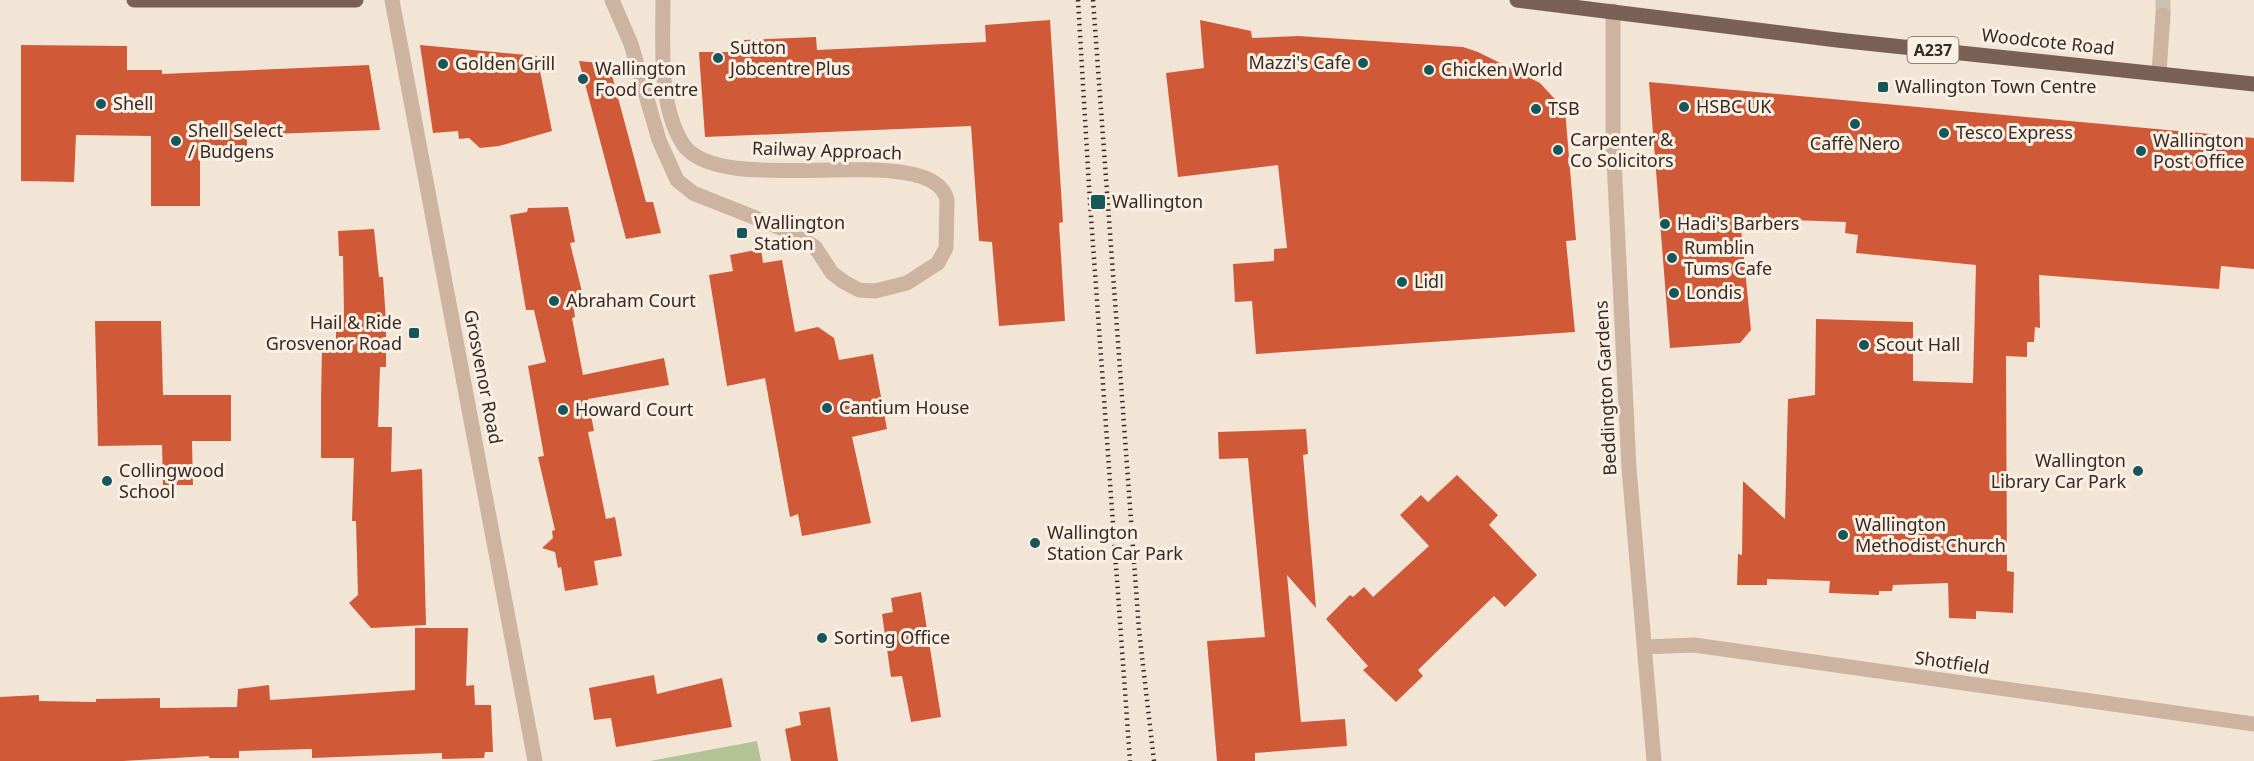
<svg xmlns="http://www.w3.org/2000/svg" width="2254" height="761" viewBox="0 0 2254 761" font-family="'Noto Sans',sans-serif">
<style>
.green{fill:#b4c395}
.building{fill:#d05937}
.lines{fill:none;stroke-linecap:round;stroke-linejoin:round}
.pedestrian-tunnel{stroke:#cdc0b3;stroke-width:15;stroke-dasharray:15 8;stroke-linecap:butt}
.pedestrian{stroke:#ccb4a1;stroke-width:15}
.minor{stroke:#ccb4a1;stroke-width:15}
.primary{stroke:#796054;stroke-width:15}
.rail{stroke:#352a25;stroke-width:4.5;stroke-dasharray:1.5 4.5;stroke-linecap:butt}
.poi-dot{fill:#17575a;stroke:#faefe3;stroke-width:2}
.labels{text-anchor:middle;stroke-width:6;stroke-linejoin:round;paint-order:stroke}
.shield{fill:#faefe3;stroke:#70655e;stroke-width:1.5}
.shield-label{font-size:16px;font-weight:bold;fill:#352a25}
.street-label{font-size:18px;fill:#352a25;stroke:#faefe3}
.poi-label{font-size:18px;fill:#352a25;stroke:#faefe3;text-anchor:start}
</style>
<rect width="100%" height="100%" fill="#f3e5d6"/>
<path class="green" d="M757 741 761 761H650Z"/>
<path class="building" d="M1050 20 1063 222 1059 223 1065 321 999 326 992 242 979 241 971 126 705 137 699 52H744V40L816 37 817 50 986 42 985 25Z
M1200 20 1251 31 1252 38 1298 36 1463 47 1478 52 1540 83 1565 110 1576 240 1566 241 1575 332 1256 354 1252 301 1235 302 1233 264 1274 261V249L1287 248 1278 165 1178 177 1166 73 1204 68Z
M21 45 127 46V70H162V74L369 65 380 130 272 134V139H247V160L200 159V206H151V136L76 135 74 182 21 181Z
M420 45 537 56 552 131 499 146 480 148 469 138 459 139 458 131 433 133Z
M579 61 609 64 646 202H653L661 233 626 239Z
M1649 82 2254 138V269L2221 266 2219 289 2039 275 2040 328 2035 327 2034 342H2027V357L2006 356 2007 571 2014 572 2013 613 1976 611V619L1949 618 1948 583 1893 585 1892 591H1879V595L1829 593 1830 581 1767 579V585H1737L1738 554 1742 555 1743 481 1785 519 1788 399 1815 395 1816 319 1913 322V381L1973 383 1976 265 1856 253 1858 235 1845 233 1846 222 1791 220 1790 230 1741 229 1751 330 1740 343 1670 348Z
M568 207 575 242 570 243 586 308 574 310 575 317 572 318 583 375 664 358 669 385 588 399 594 431 588 432 606 519 615 517 622 556 594 561 598 585 565 591 561 567 558 568 555 552 542 548 553 538 552 531 555 530 538 457 544 456 528 366 546 362 534 310H526L510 215 527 212 528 208Z
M374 229 379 277H383L386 321V367H380L378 427H392L391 472 422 469 426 625 371 628 349 603 358 595 356 521H352L354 458H321V401L322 347H336V314H344L343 256H339L338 231Z
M761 249 763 263 782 260 795 332 818 327 834 338 839 360 873 354 887 429 852 437 871 523 802 536 798 514 790 517 765 378 727 386 709 275 733 271 730 255Z
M95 321H161L163 395H231V441H192L193 485H163L162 445 98 446Z
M1306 429 1308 454 1303 455 1316 608 1287 575 1301 722 1345 719 1347 746 1255 753V761H1217L1207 641 1265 637 1248 458 1219 459 1218 432Z
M1457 475 1498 515 1489 525 1537 575 1505 607 1494 596 1418 670 1423 676 1396 702 1363 670 1368 666 1326 619 1350 595 1353 597 1364 587 1373 597 1429 546 1400 515 1421 495 1428 502Z
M921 592 941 717 911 722 902 676 891 677 882 614 893 612 891 598Z
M415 628H468L466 686 474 685 475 705H491L493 752H485L484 758 442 759V753L312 758V749L239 751V758H209V756L123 761H0V697L39 695V701L96 702V699L160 698V708L237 707 238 689 269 685 270 700 415 690Z
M654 675 657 694 722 678 732 727 616 747 611 718 594 720 589 688Z
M830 707 838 761H791L785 729 801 725 799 712Z"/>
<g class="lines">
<path class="pedestrian-tunnel" d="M2163 15V0"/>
<path class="pedestrian" d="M2159 72 2163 15"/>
<path class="minor" d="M392 0 535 761
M612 0 631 44 659 140 677 180 693 193 791 232 815 247 832 273 844 282 859 290 875 291 907 283 938 263 946 248 947 200C934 137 720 202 683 144 658 105 663 45 663 0
M1613 11V139L1629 468 1654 761
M1645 647 1694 645 2254 724"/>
<path class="primary" d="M134 0H356
M1517 0 1837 40 2254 84"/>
<path class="rail" d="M1078 0 1090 203 1130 761
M1093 0 1139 630 1154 761"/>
</g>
<g class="poi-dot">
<circle cx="718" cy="58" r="6"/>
<circle cx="1363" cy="63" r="6"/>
<circle cx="443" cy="64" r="6"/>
<circle cx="1429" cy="70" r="6"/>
<circle cx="583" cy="79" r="6"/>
<rect x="1877" y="81" width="12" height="12" rx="3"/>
<circle cx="101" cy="104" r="6"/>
<circle cx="1684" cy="107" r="6"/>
<circle cx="1536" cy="109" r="6"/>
<circle cx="1855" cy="124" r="6"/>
<circle cx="1944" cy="133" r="6"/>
<circle cx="176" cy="141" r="6"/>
<circle cx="1558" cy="150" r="6"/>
<circle cx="2141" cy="151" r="6"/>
<rect x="1090" y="194" width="16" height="16" rx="3"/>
<circle cx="1665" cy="224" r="6"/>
<rect x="736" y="227" width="12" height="12" rx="3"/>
<circle cx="1672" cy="258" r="6"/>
<circle cx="1402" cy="282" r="6"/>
<circle cx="1674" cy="293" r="6"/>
<circle cx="554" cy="301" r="6"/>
<rect x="408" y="327" width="12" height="12" rx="3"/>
<circle cx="1864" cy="345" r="6"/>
<circle cx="827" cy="408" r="6"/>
<circle cx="563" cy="410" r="6"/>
<circle cx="2138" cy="471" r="6"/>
<circle cx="107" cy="481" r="6"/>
<circle cx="1843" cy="535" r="6"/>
<circle cx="1035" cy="543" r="6"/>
<circle cx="822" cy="638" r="6"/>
</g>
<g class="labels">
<rect class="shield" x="1907.5" y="37" width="51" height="26" rx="4.5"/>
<g class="shield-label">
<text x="1933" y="56">A237</text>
</g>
<g class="street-label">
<text transform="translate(2048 42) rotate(6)" y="6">Woodcote Road</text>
<text transform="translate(827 151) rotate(2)" y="6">Railway Approach</text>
<text transform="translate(483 377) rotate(79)" y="6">Grosvenor Road</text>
<text transform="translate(1606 388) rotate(-93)" y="6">Beddington Gardens</text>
<text transform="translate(1952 663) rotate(8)" y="6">Shotfield</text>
</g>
<g class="poi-label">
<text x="730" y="54">Sutton<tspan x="730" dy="21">Jobcentre Plus</tspan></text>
<text x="1351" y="69" text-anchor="end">Mazzi's Cafe</text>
<text x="455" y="70">Golden Grill</text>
<text x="595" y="75">Wallington<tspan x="595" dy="21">Food Centre</tspan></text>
<text x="1441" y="76">Chicken World</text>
<text x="1895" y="93">Wallington Town Centre</text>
<text x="113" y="110">Shell</text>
<text x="1696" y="113">HSBC UK</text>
<text x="1548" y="115">TSB</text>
<text x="188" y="137">Shell Select<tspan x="188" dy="21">/ Budgens</tspan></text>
<text x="1956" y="139">Tesco Express</text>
<text x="1570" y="146">Carpenter &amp;<tspan x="1570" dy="21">Co Solicitors</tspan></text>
<text x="2153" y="147">Wallington<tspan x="2153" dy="21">Post Office</tspan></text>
<text x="1855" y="150" text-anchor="middle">Caffè Nero</text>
<text x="1112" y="208">Wallington</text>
<text x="754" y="229">Wallington<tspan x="754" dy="21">Station</tspan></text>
<text x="1677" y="230">Hadi's Barbers</text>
<text x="1684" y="254">Rumblin<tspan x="1684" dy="21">Tums Cafe</tspan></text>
<text x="1414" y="288">Lidl</text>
<text x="1686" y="299">Londis</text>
<text x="566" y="307">Abraham Court</text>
<text x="402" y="329" text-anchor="end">Hail &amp; Ride<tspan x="402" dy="21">Grosvenor Road</tspan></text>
<text x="1876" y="351">Scout Hall</text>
<text x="839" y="414">Cantium House</text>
<text x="575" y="416">Howard Court</text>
<text x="2126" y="467" text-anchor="end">Wallington<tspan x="2126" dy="21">Library Car Park</tspan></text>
<text x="119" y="477">Collingwood<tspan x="119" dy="21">School</tspan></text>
<text x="1855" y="531">Wallington<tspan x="1855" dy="21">Methodist Church</tspan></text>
<text x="1047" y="539">Wallington<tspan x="1047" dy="21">Station Car Park</tspan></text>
<text x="834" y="644">Sorting Office</text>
</g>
</g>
</svg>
